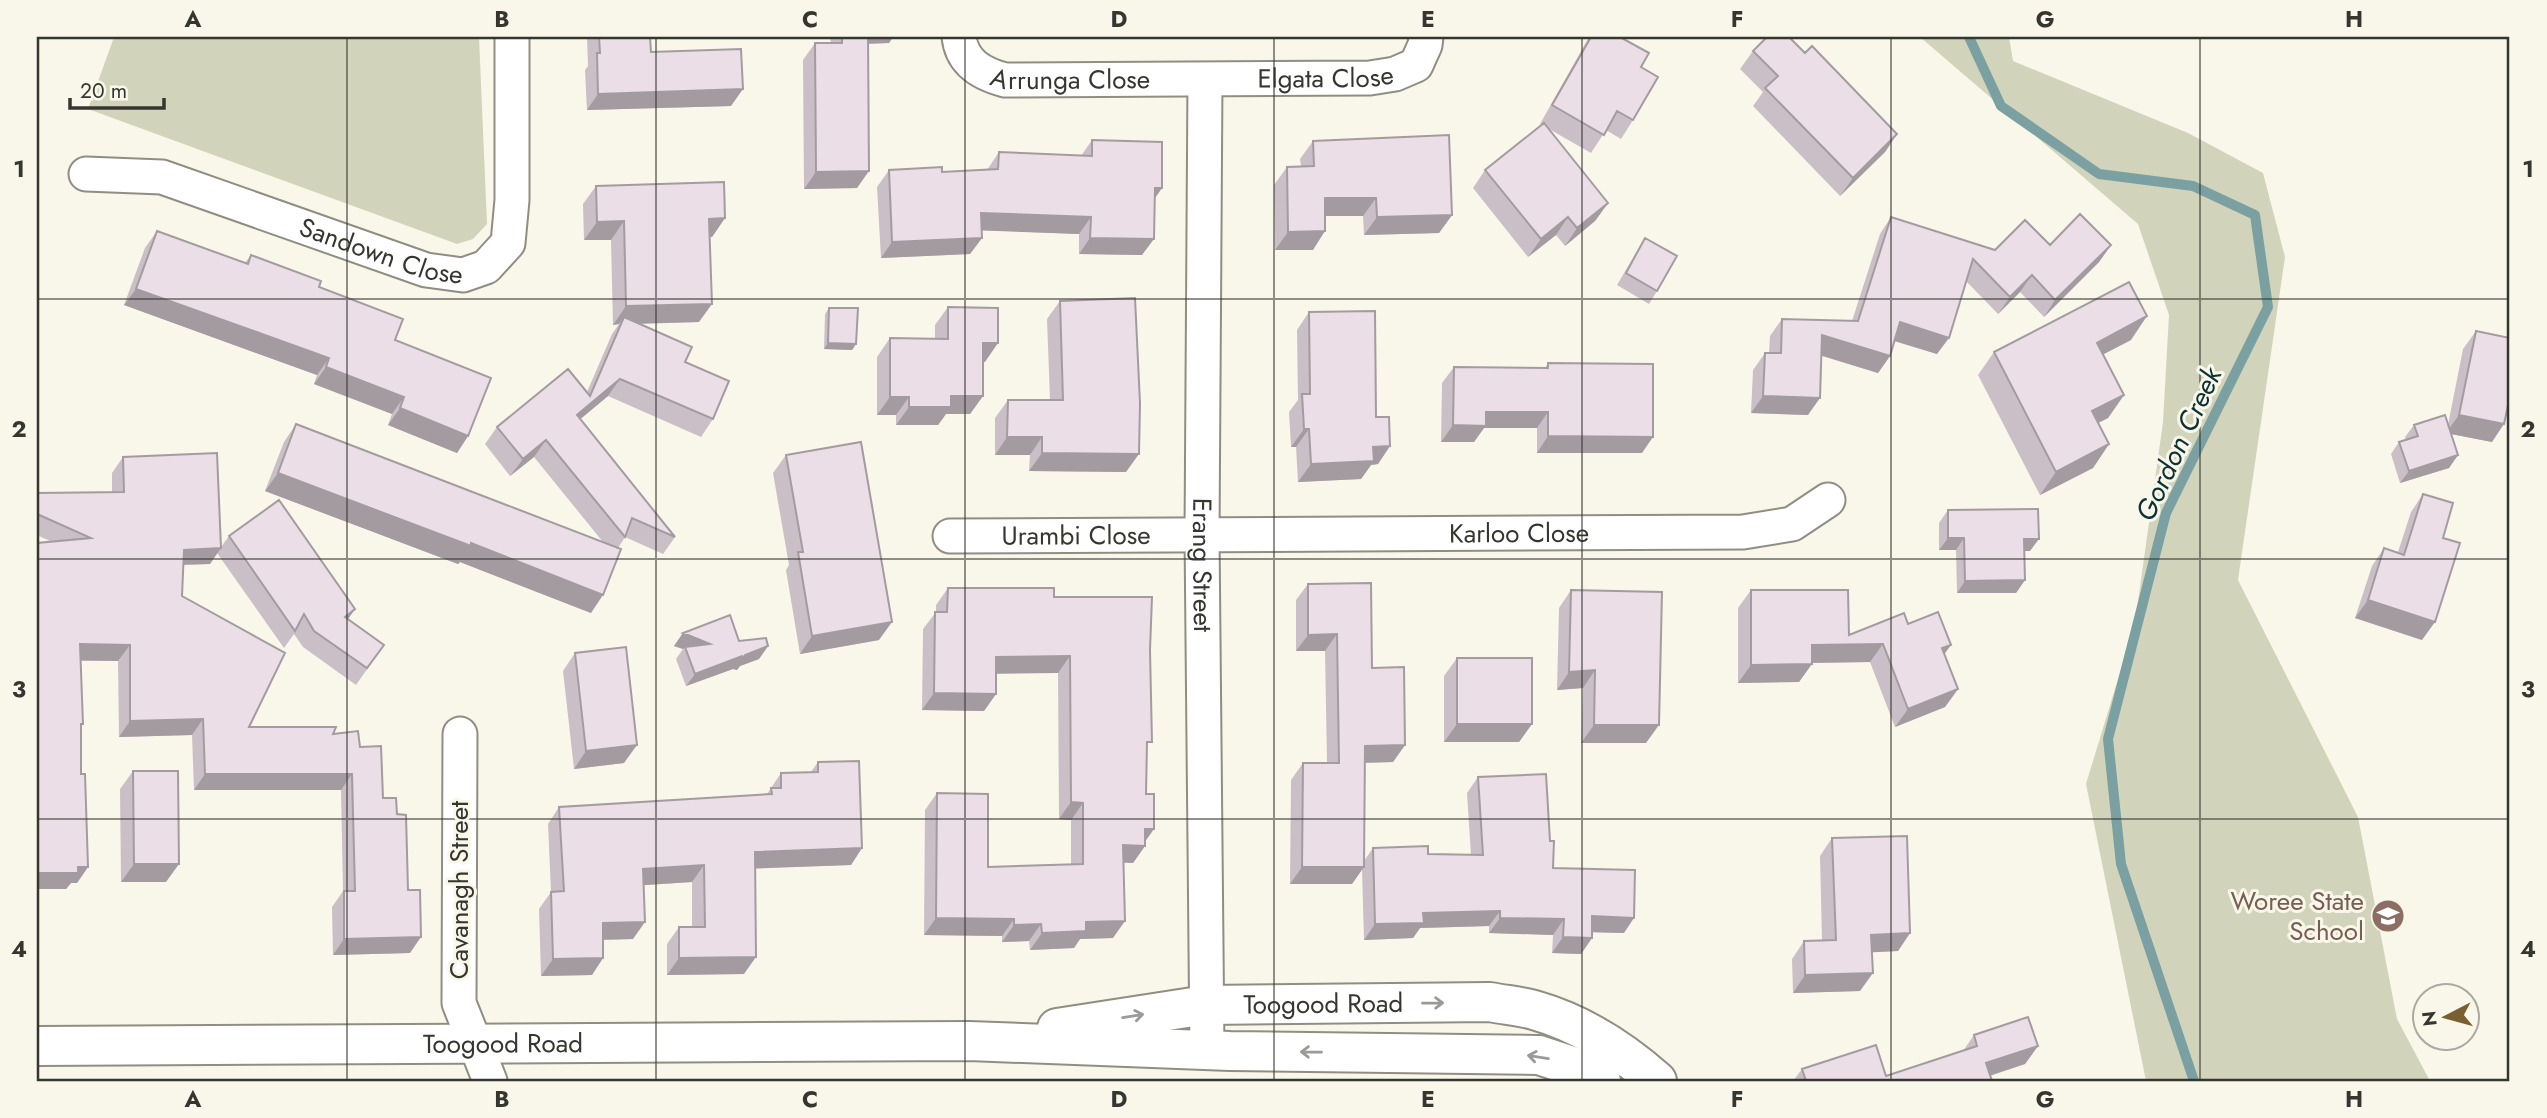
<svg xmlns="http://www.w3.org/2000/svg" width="2547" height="1118" viewBox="0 0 2547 1118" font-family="Jost,sans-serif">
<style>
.green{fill:#d1d4bb}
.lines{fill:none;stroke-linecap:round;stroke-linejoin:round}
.stream{stroke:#7aa0a2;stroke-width:10}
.minor-casing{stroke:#908e82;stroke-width:37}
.tertiary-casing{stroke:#908e82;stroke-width:42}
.minor{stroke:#fff;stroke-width:33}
.tertiary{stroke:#fff;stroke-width:38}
.wall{fill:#cabfc6}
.shaded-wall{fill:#a49ba1}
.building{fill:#ebdee6;stroke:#a49ba1;stroke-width:2}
.oneway{stroke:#9a9a98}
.grid{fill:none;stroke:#363631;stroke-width:2;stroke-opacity:0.55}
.labels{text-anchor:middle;stroke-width:6;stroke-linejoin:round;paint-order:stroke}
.street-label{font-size:26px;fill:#363631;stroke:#f9f7ea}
.education-label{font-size:26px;fill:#785e54;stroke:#f9f7ea;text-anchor:end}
.water-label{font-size:28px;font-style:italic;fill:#0b3235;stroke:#f9f7ea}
.neatline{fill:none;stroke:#363631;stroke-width:2.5}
.grid-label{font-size:23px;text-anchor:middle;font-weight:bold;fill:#363631}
</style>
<rect width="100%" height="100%" fill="#f9f7ea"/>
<path class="green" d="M114 37H479L487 224 473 239 457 244 88 109Z
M1920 37H2009L2013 61 2188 133 2263 173 2285 257 2238 580 2358 817 2397 1019 2430 1081H2146L2086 784 2135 623 2163 422 2169 315 2138 224Z"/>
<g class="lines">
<path class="stream" d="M1969 37 2001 106 2099 174 2193 186 2255 215 2268 307 2166 513 2108 739 2121 864 2194 1081"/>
<defs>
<g id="minor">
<path id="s1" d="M959 37C962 63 982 74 1005 80L1370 78 1395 74 1416 65 1425 45 1426 37"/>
<path id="s2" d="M1205 80 1202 535 1207 1050"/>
<path id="s3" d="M86 174 162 177 426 270 463 275 486 267 508 243 512 200V37"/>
<path id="s4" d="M950 536 1743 532 1792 524 1828 500"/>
<path d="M460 734 459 1003 490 1081"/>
</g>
<g id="tertiary">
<path id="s5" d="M1057 1028 1206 1005 1490 1002C1505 1005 1520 1006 1534 1010 1580 1023 1622 1050 1657 1081"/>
<path id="s6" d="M37 1046 969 1041 1230 1051 1539 1055 1575 1067 1601 1081"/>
</g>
</defs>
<use href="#minor" class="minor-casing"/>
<use href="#tertiary" class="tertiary-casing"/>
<use href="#minor" class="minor"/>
<use href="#tertiary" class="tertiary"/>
</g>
<path class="wall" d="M587 37H650L651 52 731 106 587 110 585 70 588 66Z
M830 37H893L889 43 868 44 857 188 804 189 803 60 815 43H831Z
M1589 37H1620L1641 67 1633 120 1621 139 1606 130 1591 153 1549 129 1608 203 1595 221 1565 246 1556 235 1528 257 1473 188 1485 170 1542 125 1540 124Z
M1753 51 1805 53 1897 134 1885 152 1840 196 1753 106 1763 92 1740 69Z
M1092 140 1162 188 1155 198 1142 255 1079 254V234L982 230V238L970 254 881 258 877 187 889 170 942 172 987 170 999 152 1081 156Z
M1313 141 1452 215 1439 233 1364 235 1363 216H1325L1313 250H1275L1274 185 1287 167 1301 166 1300 159Z
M596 186 725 218 712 237H709L699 322 640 324 685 362 713 419 701 437 608 396 580 419 675 537 663 554 625 537 618 548 591 613 460 562 458 564 265 491 284 442 296 424 603 542 534 457 510 476 485 444 497 427 587 392 612 334 619 324 613 325 611 240H584L583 204Z
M1891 217 1995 250 2050 245H2111L2099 262 2044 317 2020 292 1998 314 1966 281 1937 354 1894 341 1890 356 1878 373 1822 356 1808 415 1751 413 1753 370 1765 353H1769L1770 336 1782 319 1852 321 1880 234Z
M157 231 245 263 251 255 319 287 395 340 468 436 457 453 388 425 392 414 314 384 317 375 124 305 145 248Z
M1645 238 1657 291 1649 304 1617 285 1637 251Z
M1060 301 1126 472 1029 471 1030 455H995V418L1008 400H1050L1047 319Z
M948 307 985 362H983V396L970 414H946L938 425H896V415H877V357L890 338 935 339V325Z
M829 308 856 344 852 350 824 349 825 314Z
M1309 312 1376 417 1390 446 1378 464 1371 465 1361 479 1298 482 1296 447H1291L1289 412 1298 400 1297 330Z
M2476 331 2510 338V416H2506L2492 442 2451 434 2458 455 2449 468 2400 483 2391 454 2399 442 2406 440 2405 437 2414 425H2448L2463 349Z
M2131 340 2103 354 2124 395 2108 418 2098 423 2109 444 2093 468 2040 495 1978 375 1994 352Z
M1548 363 1642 453H1537V428H1484L1474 442H1441L1442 383 1454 367 1545 368Z
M786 455 879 640 800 654 786 570 789 565 773 473Z
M123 457 221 547 229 536 355 609 348 619 384 645 356 685 303 647 294 634 284 648 217 553 210 564 183 565 182 596 249 727 333 734 360 747 383 798 397 814 410 953 333 955 332 907 343 891 341 790H194L192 735 119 737 118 661H81L83 724 81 728V774L88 867 77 883H71L66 889H37V543L52 542 37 535V493L112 492V473Z
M2423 494 2443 538 2422 640 2355 618 2372 566 2384 548 2398 552 2411 512Z
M1948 510 2030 551H2024L2025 580 2016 593H1957L1956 550H1939V523Z
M1308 584 1372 668 1405 745 1393 762 1365 763 1364 861 1373 848 1428 854 1471 855 1467 793 1478 777 1550 841 1553 868 1624 933 1592 932V938L1581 954 1552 953 1553 935 1489 933V926L1420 928 1413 938 1364 940 1362 869 1352 884H1290L1291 780 1303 763H1327L1325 651H1296V600Z
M948 588 1054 597 1146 750 1145 846 1133 863 1123 862 1113 938 1080 939 1074 948 1030 950 1029 941 1002 942V936L924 935 925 810 937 793 988 867 1071 865V820L1059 819 1058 673H996V694L984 711 922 710 923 629 936 612V605Z
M1571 590 1646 743H1581L1583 688 1557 690 1559 608Z
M1751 590 1849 635 1908 624 1944 654 1958 689 1945 707 1895 727 1870 662 1812 663 1799 682 1738 683V608Z
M683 633 739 641 768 646 759 659 740 666 737 670 733 669 686 686 676 659 683 649 674 646Z
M575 653 624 763 574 769 563 671Z
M1457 658 1532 724 1519 742H1444V676Z
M818 762 862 848 851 865 755 868 744 974 667 975V944L679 927H692V882L644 885 633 939 603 940V958L592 975 541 976 539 909 551 892 548 824 559 807 767 794 781 773 811 772Z
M133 771 166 882H121L120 789Z
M1832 838 1910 933 1898 951 1872 952 1860 991 1793 993 1792 959 1804 941 1822 940 1820 856Z
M1974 1035 2038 1046 2025 1064 1990 1076 1992 1081H1793L1802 1069 1886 1076 1963 1051Z"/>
<path class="shaded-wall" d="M861 37H893L889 43 856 44Z
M743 89 731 106 587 110 598 94Z
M1897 134 1885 152 1840 196 1853 178Z
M869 171 857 188 804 189 816 172Z
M1155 188H1162L1150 205Z
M1325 198H1376L1363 216H1312Z
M1608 203 1595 221 1565 246 1577 228Z
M981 213 1091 217 1079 234 969 230Z
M1452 215 1439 233 1364 235 1377 217Z
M1568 217 1556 235 1528 257 1541 239Z
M725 218 712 237H696L709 219Z
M624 221 611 240H584L597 222Z
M1325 231 1313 250H1275L1288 232Z
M982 238 970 254 881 258 892 242Z
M1090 238 1154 239 1142 255 1079 254Z
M2111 245 2099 262 2044 317 2055 300Z
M2032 275 2020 292 1998 314 2010 297Z
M136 289 329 358 317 375 124 305Z
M712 304 699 322 621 324 624 317 619 324 613 325 626 306Z
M2147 316 2131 340 2081 366 2097 343Z
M1900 322 1949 338 1937 354 1888 339Z
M1822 335 1890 356 1878 373 1810 352Z
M828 343 856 344 852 350 824 349Z
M983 343H998L985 362H970Z
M326 367 404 397 392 414 314 384Z
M620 379 608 396 565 432 577 415Z
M2124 395 2108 418 2076 434 2092 411Z
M951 396H983L970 414H946L938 425H896L909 407Z
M1763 396 1820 398 1808 415 1751 413Z
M2510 396V416L2497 414Z
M890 397H909L896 415H877Z
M400 408 468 436 457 453 388 425Z
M1486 412H1548L1537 428H1484L1474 442H1441L1453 425Z
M2459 415 2504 424 2492 442 2446 433Z
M1304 429H1309L1296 447H1291Z
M1548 436 1653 437 1642 453H1537Z
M1007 437H1042L1030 455H995Z
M546 440 534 457 510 476 523 459Z
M2109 444 2093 468 2040 495 2056 472Z
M1390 446 1378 464 1371 465 1361 479 1298 482 1311 464 1373 447Z
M1042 453 1139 454 1126 472 1029 471Z
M2458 455 2449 468 2400 483 2409 471Z
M278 473 471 543 603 595 591 613 460 562 458 564 265 491Z
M1948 538H1964L1956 550H1939Z
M2024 539H2039L2030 551H2015Z
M221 548 210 564 172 565 184 550Z
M2025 580 2016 593H1957L1965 581Z
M2368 600 2435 622 2422 640 2355 618Z
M355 609 343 626 345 617Z
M892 622 879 640 800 654 812 636Z
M683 633 710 644 685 647 683 649 674 646Z
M1337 634 1325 651H1296L1308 635Z
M80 644 130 645 118 661 69 660Z
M1883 644 1870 662 1799 663 1812 645Z
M1951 645 1938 663 1942 648Z
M768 646 759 659 740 666 737 670 733 669 686 686 695 674Z
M1070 656 1058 673 984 674 996 657Z
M1812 664 1799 682 1738 683 1751 665Z
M1595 670 1583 688 1557 690 1569 672Z
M1958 689 1945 707 1895 727 1908 709Z
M934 693 996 694 984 711 922 710Z
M203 719 192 735 119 737 130 721Z
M1457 724H1532L1519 742H1444Z
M1594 725H1659L1646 743H1581Z
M637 745 624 763 574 769 586 751Z
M1405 745 1393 762 1353 763 1365 746Z
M205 774H352L341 790H194Z
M1071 802 1083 803 1071 820 1059 819Z
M1145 829H1154L1142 846H1145L1133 863 1111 862 1123 845Z
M862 848 851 865 743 869 755 852Z
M134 864H179L166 882H121Z
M704 865 692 882 631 886 643 869Z
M78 867H88L77 883H71L66 889H37V873Z
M1302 867H1364L1352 884H1290Z
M1500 911 1489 926 1420 928 1413 938 1364 940 1375 924 1423 913Z
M1592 916 1634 918 1624 933 1582 932Z
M936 918 1014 919 1002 936 924 935Z
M1500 918 1564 919 1553 935 1489 933Z
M1125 921 1113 938 1080 939 1074 948 1030 950 1042 933 1086 922Z
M645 922 633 939 591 940 603 923Z
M1041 924 1029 941 1002 942 1014 925Z
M1910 933 1898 951 1859 953 1871 935Z
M421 937 410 953 333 955 344 939Z
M1563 937 1592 938 1581 954 1552 953Z
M756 957 744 974 667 975 679 958Z
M603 958 592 975 541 976 553 959Z
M1873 973 1860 991 1793 993 1805 975Z
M2038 1046 2025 1064 1973 1081 1986 1063Z"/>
<path class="building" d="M599 37H650L651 52 741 49 743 89 598 94 597 53H600Z
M842 37H868L869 171 816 172 815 43H842Z
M1591 37H1620L1649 53 1641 67 1658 77 1633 120 1617 111 1604 135 1552 105Z
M1767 37H1789L1805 53 1812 46 1897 134 1853 178 1765 88 1778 76 1753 51Z
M1544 123 1608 203 1577 228 1568 217 1541 239 1485 170Z
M1449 135 1452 215 1377 217 1376 198H1325V231L1288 232 1287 167 1314 166 1313 141Z
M1092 140 1162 142V188H1155L1154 239 1090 238 1091 217 981 213 982 238 892 242 889 170 942 167V172L998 169 999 152 1092 156Z
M724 182 725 218 709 219 712 304 626 306 624 221 597 222 596 186Z
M2080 214 2111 245 2055 300 2032 275 2010 297 1973 259 1949 338 1900 322 1890 356 1822 335 1820 398 1763 396 1765 353H1781L1782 319 1858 321 1891 217 1995 250 2025 220 2050 245Z
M157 231 248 264 251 255 321 281 319 287 403 319 395 340 491 378 468 436 400 408 404 397 326 367 329 358 136 289Z
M1645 238 1677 256 1657 291 1626 273Z
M2129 282 2147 316 2097 343 2124 395 2092 411 2109 444 2056 472 1994 352Z
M1135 298 1140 403 1139 454 1042 453V437H1007L1008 400H1063L1060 301Z
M948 307 998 308V343H983V396H951V407H909V397H890V338L948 339Z
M829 308H858L856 344 828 343Z
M1375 311 1376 417H1389L1390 446 1373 447 1374 461 1311 464 1309 429H1304L1302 394H1310L1309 312Z
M624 317 692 347 685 362 729 381 713 419 620 379 577 415 675 537 632 518 625 537 546 440 523 459 497 427 568 369 590 396Z
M2476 331 2510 338V396L2504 424 2459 415Z
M1548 363 1653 364V437L1548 436V412H1486V426L1453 425 1454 367 1548 368Z
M2445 415 2458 455 2409 471 2399 442 2418 436 2414 425Z
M296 424 621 549 603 595 471 543V546L278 473Z
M861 442 892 622 812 636 798 552H803L786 455Z
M217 453 221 548 184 550 182 596 285 653 249 727H336L333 734 358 731 360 747 381 746 383 798H396L397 814 406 815 408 890H420L421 937 344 939V891H355L352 774H205L203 719 130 721V645L80 644 83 724H81V774H85L88 867H78V873H37V543L91 538 37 514V493L124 492 123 457Z
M2423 494 2453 503 2443 538 2460 543 2435 622 2368 600 2384 548 2404 555Z
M279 500 355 609 345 617 384 645 367 668 314 631 304 614 295 631 229 536Z
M2038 509 2039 539H2024L2025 580 1965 581 1964 538H1948V510Z
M1371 583 1372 668 1404 667 1405 745 1365 746 1364 867H1302L1303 763H1339L1337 634 1308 635V584Z
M948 588H1054V597H1152L1150 650 1152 742H1147L1146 794H1154V829H1145V846L1123 845 1125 921 1086 922V931L1042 933 1041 924 1014 925V919L936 918 937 793 988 794V867L1083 864V803L1071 802 1070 656 996 657V694L934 693 935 612H947Z
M1571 590 1662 592 1659 725H1594L1595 670 1569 672Z
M1751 590H1848L1849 635 1904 613 1908 624 1938 612 1951 645 1942 648 1958 689 1908 709 1883 644 1812 645V664L1751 665Z
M730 615 739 641 766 638 768 646 745 655 746 658 742 656 695 674 685 647 710 644 683 633Z
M626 647 637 745 586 751 575 653Z
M1457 658H1532V724H1457Z
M859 761 862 848 755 852 756 957 679 958V927H705L704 865 643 869 645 922 603 923V958L553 959 551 892 564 891 559 807 772 794 771 788H781V773L818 772V762Z
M133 771H178L179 864H134Z
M1546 774 1550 841H1554L1553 868 1635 870 1634 918 1592 916V938L1563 937 1564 919 1500 918V911L1423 913 1424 923 1375 924 1373 848 1428 846V854L1483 855 1478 777Z
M1907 836 1910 933 1871 935 1873 973 1805 975 1804 941 1836 940 1832 838Z
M2028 1017 2038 1046 1986 1063 1992 1081H1806L1802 1069 1876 1045 1886 1076 1977 1046 1974 1035Z"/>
<defs><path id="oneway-shaft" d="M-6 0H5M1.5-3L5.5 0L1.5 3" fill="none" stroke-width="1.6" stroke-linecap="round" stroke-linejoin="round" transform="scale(1.75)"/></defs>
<g class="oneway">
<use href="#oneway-shaft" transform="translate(1433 1003) rotate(-1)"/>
<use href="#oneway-shaft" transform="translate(1133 1016) rotate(-9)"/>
<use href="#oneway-shaft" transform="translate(1311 1052) rotate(-179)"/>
<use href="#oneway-shaft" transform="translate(1538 1057) rotate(-171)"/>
</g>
<path class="grid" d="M347 37V1081M656 37V1081M965 37V1081M1274 37V1081M1582 37V1081M1891 37V1081M2200 37V1081M37 299H2510M37 559H2510M37 819H2510"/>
<defs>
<symbol id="school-disc" viewBox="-11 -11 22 22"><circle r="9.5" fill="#8d6e63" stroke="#f9f7ea"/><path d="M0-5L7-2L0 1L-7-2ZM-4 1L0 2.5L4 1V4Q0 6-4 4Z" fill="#fff"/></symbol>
</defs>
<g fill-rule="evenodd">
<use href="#school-disc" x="2369" y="897" width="38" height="38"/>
</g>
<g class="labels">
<g class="street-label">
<text dy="9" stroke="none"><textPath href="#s1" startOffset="388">Elgata Close</textPath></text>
<text dy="9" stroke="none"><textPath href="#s1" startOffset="133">Arrunga Close</textPath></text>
<text dy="9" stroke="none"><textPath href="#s3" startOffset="308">Sandown Close</textPath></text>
<text dy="9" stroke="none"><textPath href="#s4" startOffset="569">Karloo Close</textPath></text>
<text dy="9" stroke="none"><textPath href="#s4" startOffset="126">Urambi Close</textPath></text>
<text dy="9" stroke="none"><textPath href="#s2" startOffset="485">Erang Street</textPath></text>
<text transform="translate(459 890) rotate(-90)" y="9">Cavanagh Street</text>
<text dy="9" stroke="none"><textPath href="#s5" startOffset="268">Toogood Road</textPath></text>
<text dy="9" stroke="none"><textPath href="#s6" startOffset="466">Toogood Road</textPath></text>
</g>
<g class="education-label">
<text x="2364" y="910">Woree State<tspan x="2364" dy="30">School</tspan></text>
</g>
<g class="water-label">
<text transform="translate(2178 444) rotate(-65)" y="10">Gordon Creek</text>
</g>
</g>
<rect width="2547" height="1118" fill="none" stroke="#f9f7ea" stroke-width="77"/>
<g transform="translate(2446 1017) rotate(264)"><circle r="33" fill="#f9f7ea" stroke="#abaaa0" stroke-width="2"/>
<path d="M0-5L12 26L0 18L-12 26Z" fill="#7a5f31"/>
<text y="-10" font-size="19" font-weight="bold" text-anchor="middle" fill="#363631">N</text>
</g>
<path d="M70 98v10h94v-10" fill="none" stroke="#363631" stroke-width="3.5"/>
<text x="80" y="98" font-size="21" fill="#363631" stroke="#f9f7ea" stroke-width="5" paint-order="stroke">20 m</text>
<rect x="38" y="38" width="2470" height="1042" class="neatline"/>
<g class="grid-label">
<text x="193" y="27">A</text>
<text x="502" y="27">B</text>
<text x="810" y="27">C</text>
<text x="1119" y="27">D</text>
<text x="1428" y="27">E</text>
<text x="1737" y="27">F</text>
<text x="2045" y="27">G</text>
<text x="2354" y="27">H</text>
<text x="19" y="177">1</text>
<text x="2528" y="177">1</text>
<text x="19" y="437">2</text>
<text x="2528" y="437">2</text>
<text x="19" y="697">3</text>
<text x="2528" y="697">3</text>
<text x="19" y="957">4</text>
<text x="2528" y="957">4</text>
<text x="193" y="1107">A</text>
<text x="502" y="1107">B</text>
<text x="810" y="1107">C</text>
<text x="1119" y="1107">D</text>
<text x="1428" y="1107">E</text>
<text x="1737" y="1107">F</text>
<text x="2045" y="1107">G</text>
<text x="2354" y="1107">H</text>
</g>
</svg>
